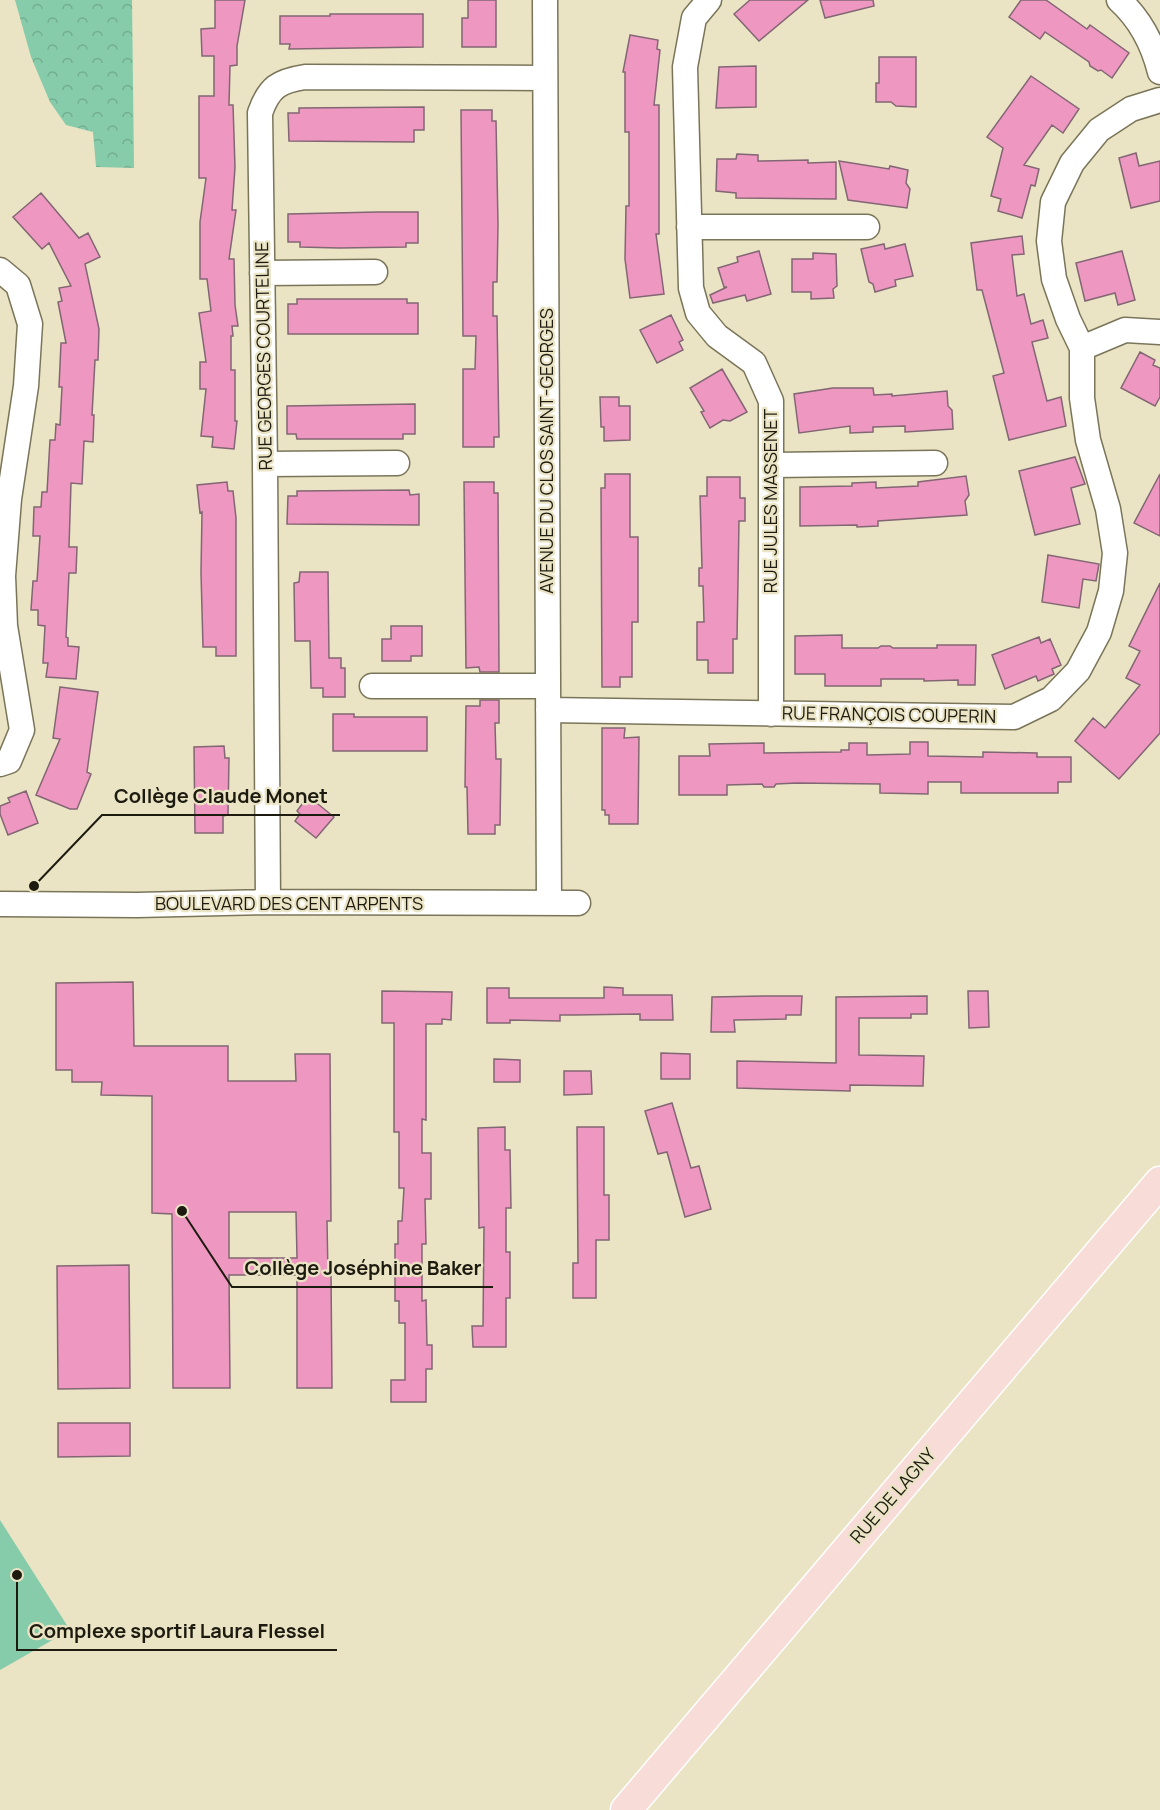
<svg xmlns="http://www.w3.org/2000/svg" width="1160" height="1810" viewBox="0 0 1160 1810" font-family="Manrope,sans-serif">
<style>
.park{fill:url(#park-crowns)}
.garden{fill:#86cbaa}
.building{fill:#ee98c1;stroke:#836673;stroke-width:1.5;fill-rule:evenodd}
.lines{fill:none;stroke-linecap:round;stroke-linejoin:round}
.minor-casing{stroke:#7a7559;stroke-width:27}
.major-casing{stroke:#fff;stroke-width:33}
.minor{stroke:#fff;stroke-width:24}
.major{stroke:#f7dcd8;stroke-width:30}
.labels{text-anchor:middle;stroke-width:4.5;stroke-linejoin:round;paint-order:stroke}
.street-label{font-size:18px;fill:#1d1b10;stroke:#eae4c5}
.leader{fill:none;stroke:#1d1b10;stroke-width:2}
.callout-dot{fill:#1d1b10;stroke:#eae4c5;stroke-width:2}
.callout-label{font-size:20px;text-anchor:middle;font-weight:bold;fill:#1d1b10;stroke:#eae4c5;stroke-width:4.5;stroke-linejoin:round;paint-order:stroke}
</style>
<defs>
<pattern id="park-crowns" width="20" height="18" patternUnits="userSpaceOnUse" patternTransform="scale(1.5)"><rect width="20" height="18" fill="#86cbaa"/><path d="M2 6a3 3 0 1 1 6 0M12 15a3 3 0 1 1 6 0" fill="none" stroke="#73ae91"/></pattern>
</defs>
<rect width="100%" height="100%" fill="#eae4c5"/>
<path class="park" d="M15 0H132L134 168 96 167 93 132 66 125 50 102 31 57Z"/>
<path class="garden" d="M0 1520 70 1630 0 1670Z"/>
<path class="building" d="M215 0H245L237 46V65L230 66 229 105H233L235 167 232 210H236L229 259H234L235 305 238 326H232L233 336H231V370H235V421H237L234 449 212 447 213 437 201 436 206 389H200V362H206L199 313 211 311 207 279H200V222L206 178H199V96H214V56H202L201 29 215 28Z
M468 0H496V47H462V18H468Z
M750 0H808L759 41 734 14Z
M820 0H873L874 6 825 18Z
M1021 0H1046L1087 29 1090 25 1129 53 1112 78 1101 70 1098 71 1090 66 1089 62 1045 32 1040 39 1009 17Z
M330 14H423V47L289 49 290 44H280V16H330Z
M630 35 658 40 657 49 660 50 654 105H659V234H656L664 294 630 298 625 259 626 206H629V132H625V72H623Z
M879 57H916V107L896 106 891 102H876V83H879Z
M756 66V107L716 108 719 67Z
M1031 76 1079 109 1063 133 1052 125 1024 165 1039 169 1035 186 1031 185 1022 218 998 211 1001 199 991 196 1003 148 987 137Z
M424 107V130H414V142L289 141 288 113H299V108Z
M461 110H492V121H496L498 224 497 282H493V316H497L499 437H494V447H463V369H475L476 336H463Z
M1136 153 1139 166 1160 161V201L1131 208 1119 158Z
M737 154 758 155V161L808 160V163L836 162V199L736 198V193L716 191 717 159H736Z
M839 161 889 169 890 166 908 170 906 183 910 189 907 208 848 200Z
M41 193 79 238 88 233 100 257 85 264 99 329 98 360H95L92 415H94L93 442 84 441 82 484 71 483 69 547H77L76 573H69L66 637 68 638V646L79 647 76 679 46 677 48 663H43L45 626 38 625V610H31L33 581H37L40 536H33L34 507H41L42 492H47L50 440H55L56 424 60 425 62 387H59L61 343H66L58 302 62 301 59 288 71 286 49 243 42 249 13 217Z
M378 212H418V243H406V247L339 248 300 247V242H288V214Z
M1022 236 1024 254 1012 255 1017 296 1024 294 1031 324 1043 320 1048 338 1032 342 1047 401 1061 397 1066 426 1009 440 993 376 1004 373 982 290H977L971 243Z
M884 244 885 249 905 244 913 276 895 280 896 286 875 292 873 284 869 282 861 249Z
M759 251 771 294 747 301 745 295 713 303 710 295 727 287H724L718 268 738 262 737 257Z
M1122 251 1135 300 1118 305 1115 293 1085 301 1076 263Z
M813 253 836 254 837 286 833 289 834 298 811 299V292H792V259H813Z
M297 299H407V303H418V334H288V304H297Z
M671 315 683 340 679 342 683 350 657 363 640 330Z
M1140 352 1155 360 1153 365 1160 368V397L1155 406 1121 388Z
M722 369 747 412 730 421 723 420 710 428 701 412 704 411 690 388Z
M833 388H873L874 395 892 394V396L947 391 948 406 952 410 953 429 905 432V426L873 427V432L850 433V426L799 433 794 394Z
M600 397H619V406H630V440L604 441V427H601Z
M415 404V434H403V439H297L296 434H287V406Z
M1075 457 1085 484 1071 488 1080 524 1035 535 1019 471Z
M605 474H630V537H638V622H632V677H620V687H602L601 488H605Z
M1160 474V536L1134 523Z
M966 476 969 495 965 501 967 515 878 521V526L857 527V525L800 526V487L852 486V483L876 482V488L918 486V482Z
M707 477H740V498H745V521H739L737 639H733V673H708V660H697V622H704L703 586H699V568H702L700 496H707Z
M227 482 228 491H233L236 518V656H216V647H203L201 573 202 512 200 513 197 485Z
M464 482H494V493H498L499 672H480L479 667 466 668Z
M409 490 410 495 419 494V525L287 524 288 496H297V491Z
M1048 555 1099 564 1096 581 1083 579 1079 608 1042 602Z
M300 572H328L329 658H341V668H345V697H323V688H311L310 641H295L294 583 299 582Z
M1160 583V733L1119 779 1075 741 1093 718 1105 728 1140 685 1126 678 1140 651 1129 646Z
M391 626H422V656H411V661H382V639H391Z
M842 635V648H878L881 646H890L893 648H937V645H976L975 685H958V680L924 681V679H881V686H825V674H795V636Z
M1039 637 1041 643 1050 639 1061 665 1052 669 1054 674 1038 681 1036 676 1005 689 992 655Z
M60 687 98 692 87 772 91 774 77 809H70L36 795 60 739 53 738Z
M480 700H499V723H495L496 759H501L500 825H495V834H468L467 787H465L466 706H480Z
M333 714H354V717H427V751H333Z
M602 728H625L624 738 639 737 638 824H609V815H605V810H602Z
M910 742H928V756L983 757V752L1037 753V757H1071V782H1058V793H961V782H928V794L880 793V784L797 783 776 784 774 787H764L762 784 727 785V795H679V756H710L709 744 764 743V753L841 752V750H849V743H867V755L910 754Z
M224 746 225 758H229L228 815 223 816V833H195L194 747Z
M26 791 38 823 8 835 0 814V806L10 802 8 798Z
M308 796 334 817 316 838 295 821 300 814 297 811Z
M133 982 134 1046H228V1081H296L295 1054H330L331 1221H327L328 1274H331L332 1388H297V1275H229L230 1388H173L172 1214 152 1213V1096L101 1095 102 1082H72V1070H56V983ZM229 1212H296L297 1258H229Z
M604 987 623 988V995H672L673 1020H640V1014L574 1015H560V1021L510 1020V1023H487V988H509V998H604Z
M382 991 452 992 451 1020 442 1019V1024H426V1120L422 1119V1153H431V1199H425L426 1244H422V1301L426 1300 427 1345H432V1369H426V1402H391V1380H405V1323H399V1301H395V1244H398V1221H402L404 1188H399V1132H394V1023H382Z
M968 991H988L989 1027 969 1028Z
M767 996H802L801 1015H786V1019L734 1020 735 1032H711L712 997Z
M927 996V1014H911V1018H859V1055L924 1056 923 1086 850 1085V1091L737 1088V1061L836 1063V997Z
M661 1053 690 1054V1079H661Z
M494 1059 520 1060V1082H494Z
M564 1071H591L592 1094 564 1095Z
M672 1103 691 1168 699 1166 711 1209 685 1217 667 1152 658 1154 645 1111Z
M505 1127V1150H510L511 1208H506V1252H510V1298H506V1347H473L472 1326H483L484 1227 479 1228 478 1128Z
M577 1127H604V1195H609V1240H596V1298H573V1263H578Z
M129 1265 130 1388 58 1389 57 1266Z
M58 1423H130V1456L58 1457Z"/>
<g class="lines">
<defs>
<path id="minor" d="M545 0 549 903
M709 0 694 18 685 67 691 288 698 313 717 336 754 363 771 401V714
M1119 0C1140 19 1153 44 1160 72
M689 227H867
M0 270 18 285 30 324 26 386 9 499 3 576 5 626 22 730 9 761 0 764
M262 273 375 272
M1082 348 1125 330 1160 332
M265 464 397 463
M772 465 935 463
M372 686H548
M548 710 1014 717 1051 699 1078 671 1099 632 1111 591 1115 553 1108 509 1088 440 1082 398V348L1068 319 1054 279 1049 241 1053 202 1072 163 1099 130 1131 109 1160 100
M268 902 265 464 260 113C269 87 279 81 305 77L545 78
M0 904 137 905 268 902 578 903"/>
<path id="major" d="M626 1810 1160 1182"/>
</defs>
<use href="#minor" class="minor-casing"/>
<use href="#major" class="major-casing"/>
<use href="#minor" class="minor"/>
<use href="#major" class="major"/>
</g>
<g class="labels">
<g class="street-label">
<text transform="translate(264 356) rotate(-91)" y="6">RUE GEORGES COURTELINE</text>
<text transform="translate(547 451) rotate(-90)" y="6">AVENUE DU CLOS SAINT-GEORGES</text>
<text transform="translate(771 501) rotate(-90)" y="6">RUE JULES MASSENET</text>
<text transform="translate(889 715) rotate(1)" y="6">RUE FRANÇOIS COUPERIN</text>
<text x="289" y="910">BOULEVARD DES CENT ARPENTS</text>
<text transform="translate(893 1496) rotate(-49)" y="6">RUE DE LAGNY</text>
</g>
</g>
<path class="leader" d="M34 886L102 815H340M182 1211L232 1287H493M17 1575L17 1650H337"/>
<g class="callout-dot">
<circle cx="34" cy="886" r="6"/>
<circle cx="182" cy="1211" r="6"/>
<circle cx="17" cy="1575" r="6"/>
</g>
<g class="callout-label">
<text x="221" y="803">Collège Claude Monet</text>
<text x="363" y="1275">Collège Joséphine Baker</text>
<text x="177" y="1638">Complexe sportif Laura Flessel</text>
</g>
</svg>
